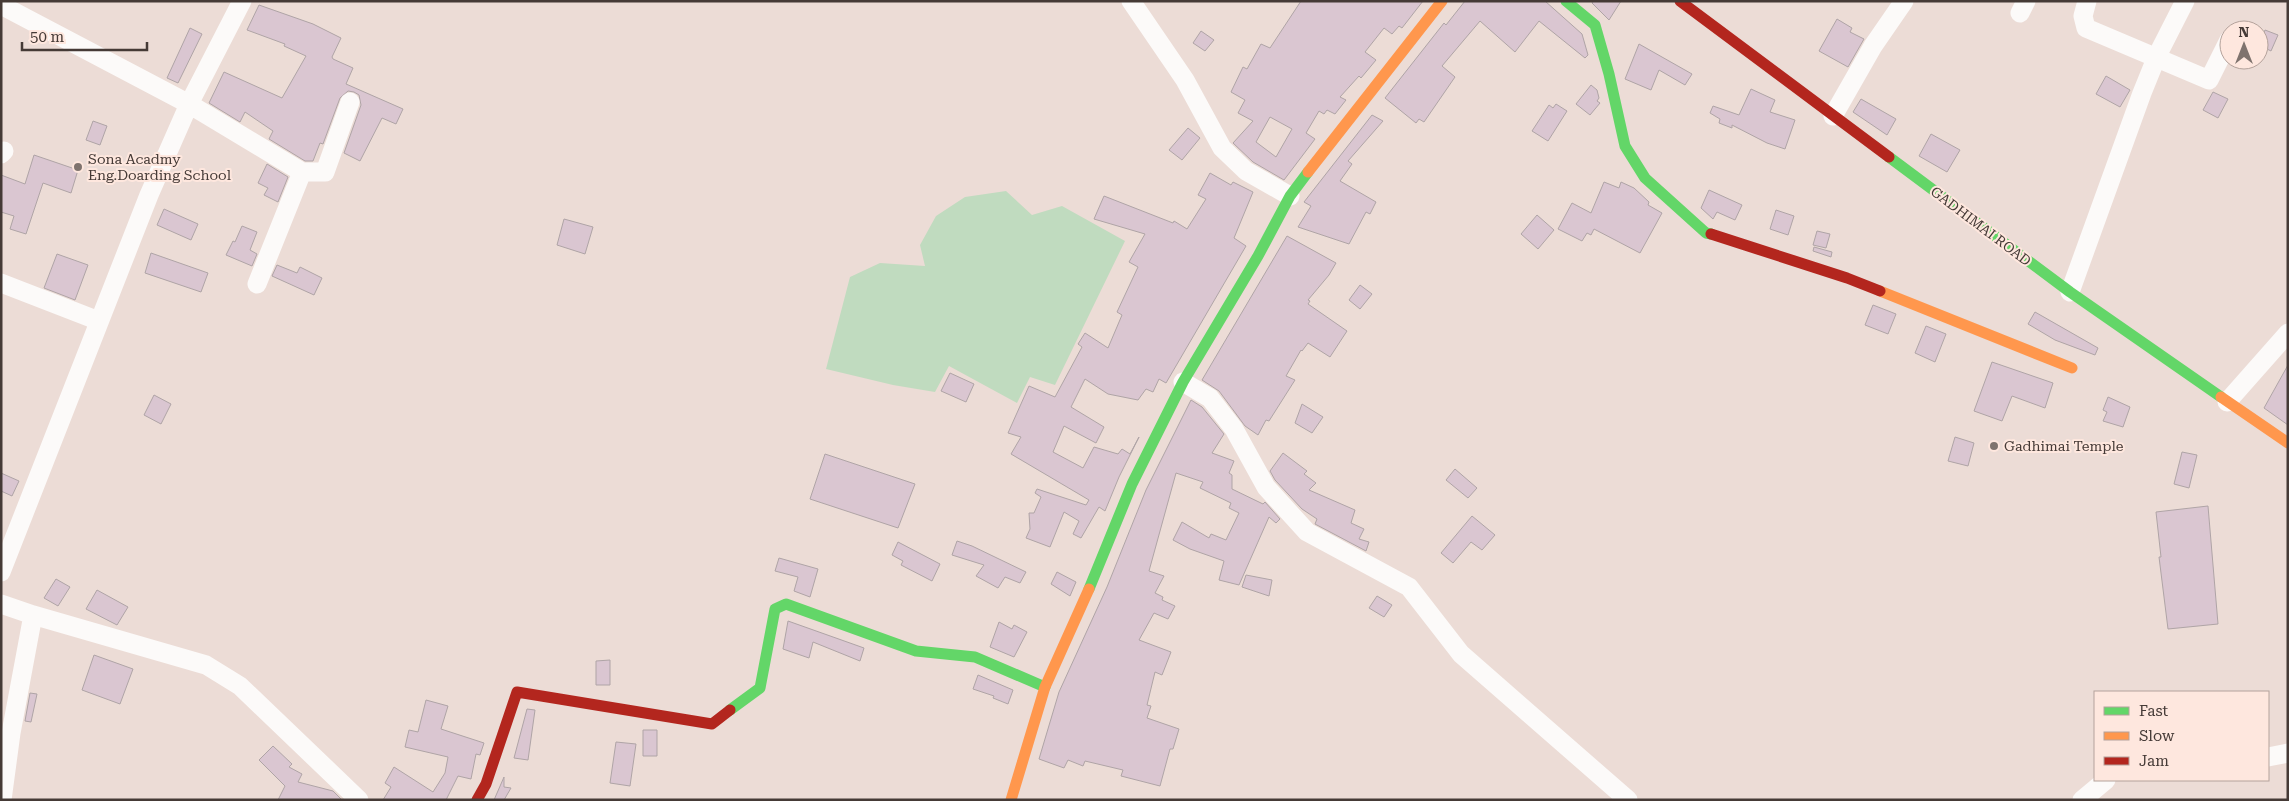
<svg xmlns="http://www.w3.org/2000/svg" width="2289" height="801" viewBox="0 0 2289 801" font-family="'Roboto Serif',serif">
<style>
.green{fill:#c0dbbf}
.building{fill:#dac6d1;stroke:#afa4a6;fill-rule:evenodd}
.lines{fill:none;stroke-linecap:round;stroke-linejoin:round}
.street{stroke:#fcfaf9;stroke-width:19}
.fast{stroke:#63d668;stroke-width:11}
.slow{stroke:#ff974d;stroke-width:11}
.jam{stroke:#b3261e;stroke-width:11}
.poi-dot{fill:#7f736e;stroke:#fee7de;stroke-width:2}
.labels{text-anchor:middle;stroke-width:4;stroke-linejoin:round;paint-order:stroke}
.poi-label{font-size:14px;fill:#453a36;stroke:#fee7de;text-anchor:start}
.street-label{font-size:14px;fill:#453a36;stroke:#fee7de}
</style>
<rect width="100%" height="100%" fill="#ecdcd6"/>
<path class="green" d="M1006 191 1032 215 1062 206 1125 241 1055 385 1030 377 1017 403 949 366 935 392 893 385 826 369 850 277 880 263 925 266 920 245 936 216 965 197Z"/>
<path class="building" d="M1301 1H1423L1402 28 1399 26 1392 34 1384 28 1365 52 1376 60 1361 78 1359 76 1340 97 1346 100 1335 114 1327 110 1324 114 1319 111 1306 133 1315 139 1284 180 1253 162 1233 143 1253 121 1238 113 1245 100 1231 92 1243 67 1247 69 1261 44 1270 48ZM1270 117 1292 129 1276 157 1256 142Z
M1465 1H1545L1582 34 1588 55 1585 58 1539 21 1515 52 1480 21 1442 66 1455 77 1424 122 1419 119 1416 123 1385 98 1444 23 1446 25Z
M1593 1H1621L1609 20 1592 3Z
M259 5 313 24 341 38 332 57 333 59 353 68 346 84 403 109 396 124 382 118 360 161 344 153 361 105 359 95 354 92 348 91 340 98 323 144 320 143 313 161H305L269 139 273 131 245 112 240 122 209 103 224 72 282 98 306 56 284 46 285 44 247 30Z
M1837 19 1852 28 1850 32 1864 39 1848 67 1819 51Z
M190 28 202 34 178 83 167 78Z
M2265 30 2278 35 2271 51 2259 45Z
M1201 31 1214 40 1205 51 1193 43Z
M1639 44 1692 74 1685 85 1659 70 1651 90 1625 79Z
M2106 76 2130 90 2120 107 2096 94Z
M1591 85 1597 90 1599 98 1597 101 1600 103 1590 115 1576 104Z
M1751 89 1775 100 1770 112 1795 120 1785 149 1767 143 1732 125V128L1719 123 1720 119 1710 113 1713 106 1739 115Z
M2213 92 2228 99 2218 118 2203 110Z
M1861 99 1896 119 1887 135 1853 112Z
M1556 104 1567 111 1548 141 1532 131 1549 105 1553 108Z
M1372 115 1383 121 1348 161 1352 164 1340 181 1376 202 1370 214 1366 212 1349 244 1298 227 1311 206 1304 202Z
M93 121 107 126 100 145 86 140Z
M1188 128 1200 138 1182 160 1169 150Z
M1931 134 1960 150 1947 172 1919 156Z
M34 155 78 170 71 193 43 183 26 234 10 229 14 216 1 212V175L25 184Z
M267 164 288 177 278 202 264 195 268 188 258 183Z
M1210 173 1231 185 1233 182 1253 192 1234 238 1246 246 1166 383 1159 379 1153 392 1146 389 1138 400 1108 394 1085 379 1071 407 1104 427 1096 443 1064 426 1053 452 1083 468 1094 447 1118 454 1122 449 1130 454 1139 437 1119 477 1105 511 1099 507 1081 538 1073 534 1079 521 1064 512 1050 547 1026 538 1030 529 1029 513H1034L1041 497 1035 493 1037 489 1086 505 1089 500 1011 454 1021 437 1008 433 1029 386 1055 397 1082 347 1078 344 1085 333 1108 348 1122 315 1117 312 1138 267 1129 262 1145 234 1094 219 1104 196 1173 223 1174 221 1187 229 1206 199 1198 195Z
M1604 182 1619 188 1621 182 1634 188 1649 202 1648 205 1662 213 1640 253 1594 229 1591 235 1587 233 1582 241 1558 229 1572 203 1591 213Z
M1709 190 1742 205 1735 220 1717 212 1713 219 1701 208Z
M164 209 198 224 191 240 157 225Z
M1776 210 1794 216 1788 235 1770 229Z
M1537 215 1554 230 1538 249 1521 234Z
M564 219 593 227 585 254 557 245Z
M242 226 257 232 250 250 257 254 252 266 226 255 233 241 235 242Z
M1817 231 1830 234 1826 248 1813 245Z
M1287 236 1336 263 1329 275 1308 300 1310 301 1308 304 1347 331 1330 357 1308 343 1302 351 1301 350 1286 376 1295 380 1269 421 1266 420 1258 435 1245 426 1219 391 1202 380Z
M1814 247 1832 252 1831 257 1813 251Z
M151 253 208 273 201 292 145 273Z
M57 254 88 265 75 300 44 288Z
M277 265 297 273 300 267 322 278 314 295 272 276Z
M1360 285 1372 294 1360 309 1349 300Z
M1873 305 1896 314 1888 334 1865 325Z
M2035 312 2098 348 2095 355 2055 340 2028 324Z
M1926 326 1946 334 1935 362 1915 353Z
M1992 362 2053 383 2045 408 2012 396 2002 421 1974 411Z
M2288 365V425L2264 408Z
M950 373 974 384 966 402 941 391Z
M154 395 171 404 161 424 144 415Z
M2108 397 2130 407 2123 427 2103 421 2107 412 2103 410Z
M1191 400 1202 407 1224 434 1212 453 1234 461 1229 473 1232 475V489L1263 504 1265 502 1280 519 1276 523 1269 517 1239 585 1219 580 1224 561 1190 549 1173 540 1182 522 1209 538 1211 534 1226 540 1239 513 1229 508 1231 503 1200 488 1203 482 1176 473 1149 571 1164 576 1155 593 1163 597 1162 600 1175 606 1168 619 1154 613 1139 640 1171 652 1162 675 1155 672 1147 705 1151 706 1147 718 1179 729 1173 749H1170L1160 786 1121 776 1123 770 1085 761 1083 766 1068 760 1064 768 1039 759 1059 692 1107 587 1146 490Z
M1302 404 1323 417 1312 433 1295 423Z
M1955 437 1974 443 1968 466 1948 461Z
M2182 452 2197 455 2189 488 2174 484Z
M1283 453 1307 471 1304 474 1316 483 1309 490 1355 510 1351 523 1364 529 1359 539 1369 542 1366 551 1315 524 1317 519 1302 509 1275 480 1270 471Z
M825 454 915 484 898 528 810 499Z
M1455 469 1477 488 1468 498 1446 480Z
M1 473 19 481 12 496 1 491Z
M2208 506 2218 624 2168 629 2159 557H2161L2156 512Z
M1472 516 1495 535 1482 550 1471 542 1453 563 1441 553Z
M957 541 972 546 1026 572 1020 583 1005 577 998 588 976 576 984 565 952 555Z
M898 542 940 564 932 581 901 565 903 561 892 555Z
M779 558 818 569 810 597 794 591 798 577 775 571Z
M1057 572 1076 582 1070 596 1051 584Z
M1246 575 1272 580 1269 596 1242 587Z
M56 579 70 587 58 606 44 598Z
M97 590 128 607 117 625 86 609Z
M1377 596 1392 605 1384 617 1369 608Z
M788 621 864 648 860 661 813 642 809 658 783 649Z
M999 622 1012 629 1014 625 1027 632 1014 657 990 647Z
M94 655 133 669 120 704 82 690Z
M610 660V685H596V661Z
M978 675 1013 690 1008 704 993 698 994 696 973 689Z
M30 693 37 694 31 722 25 721Z
M426 700 448 706 441 729 484 743 480 755 476 754 471 779 458 776 446 800H383L391 787 385 783 394 767 433 792 445 773 448 757 405 747 409 730 418 732Z
M527 709 535 710 528 760 514 758Z
M643 730H657V756H643Z
M616 742 636 744 630 786 610 783Z
M273 746 292 764 289 767 302 774 298 782 333 791 342 800H278L285 786 259 760Z
M504 777V787L511 788 504 800H494Z"/>
<g class="lines">
<path class="street" d="M1131 1 1185 80 1222 148 1246 171 1290 196
M2087 1 2083 16 2086 28 2209 80 2229 40
M1 5 189 104 302 172H325L350 102
M2020 13 2026 1
M1833 116 1873 46 1904 1
M1 154 4 151
M1 283 99 321
M257 284 302 172
M2070 292 2142 93 2157 56 2185 1
M1183 382 1210 398 1234 429 1266 487 1307 532 1409 587 1461 654 1628 800
M2227 402 2288 333
M1 572 149 195 189 104 242 1
M1 604 33 615 206 665 240 686 359 800
M2268 757 2288 753
M2 800 11 733 33 615
M2082 800 2106 780"/>
<path class="fast" d="M1566 1 1595 25 1609 74 1625 146 1645 178 1706 233 1711 234
M1889 157 2070 292 2221 397
M1089 589 1132 484 1183 382 1258 256 1290 196 1308 172
M730 710 760 688 775 609 786 604 916 651 975 657 1045 687"/>
<path class="slow" d="M1308 172 1442 1
M1880 291 2072 368
M2221 397 2288 443
M1011 800 1045 687 1089 589"/>
<path class="jam" d="M1680 1 1889 157
M1711 234 1847 278 1880 291
M477 800 486 784 517 692 712 724 730 710"/>
</g>
<g class="poi-dot">
<circle cx="78" cy="167" r="5"/>
<circle cx="1994" cy="446" r="5"/>
</g>
<g class="labels">
<g class="poi-label">
<text x="88" y="164">Sona Acadmy<tspan x="88" dy="16">Eng.Doarding School</tspan></text>
<text x="2004" y="451">Gadhimai Temple</text>
</g>
<g class="street-label">
<text transform="translate(1981 226) rotate(37)" y="5">GADHIMAI ROAD</text>
</g>
</g>
<rect width="2289" height="801" fill="none" stroke="#453a36" stroke-width="5"/>
<rect x="2094" y="691" width="175" height="90" fill="#fee7de" stroke="#b4a29b"/>
<rect x="2104" y="707" width="25" height="8" fill="#63d668" stroke="#b4a29b"/>
<text x="2139" y="716" font-size="15" fill="#453a36">Fast</text>
<rect x="2104" y="732" width="25" height="8" fill="#ff974d" stroke="#b4a29b"/>
<text x="2139" y="741" font-size="15" fill="#453a36">Slow</text>
<rect x="2104" y="757" width="25" height="8" fill="#b3261e" stroke="#b4a29b"/>
<text x="2139" y="766" font-size="15" fill="#453a36">Jam</text>
<g transform="translate(2244 45)"><circle r="24" fill="#fee7de" stroke="#b4a29b"/>
<path d="M0-4L9 19L0 12L-9 19Z" fill="#7f736e"/>
<text y="-8" font-size="14" font-weight="bold" text-anchor="middle" fill="#453a36">N</text>
</g>
<path d="M22 42v8h125v-8" fill="none" stroke="#453a36" stroke-width="2.5"/>
<text x="30" y="42" font-size="15" fill="#453a36" stroke="#fee7de" stroke-width="4" paint-order="stroke">50 m</text>
</svg>
